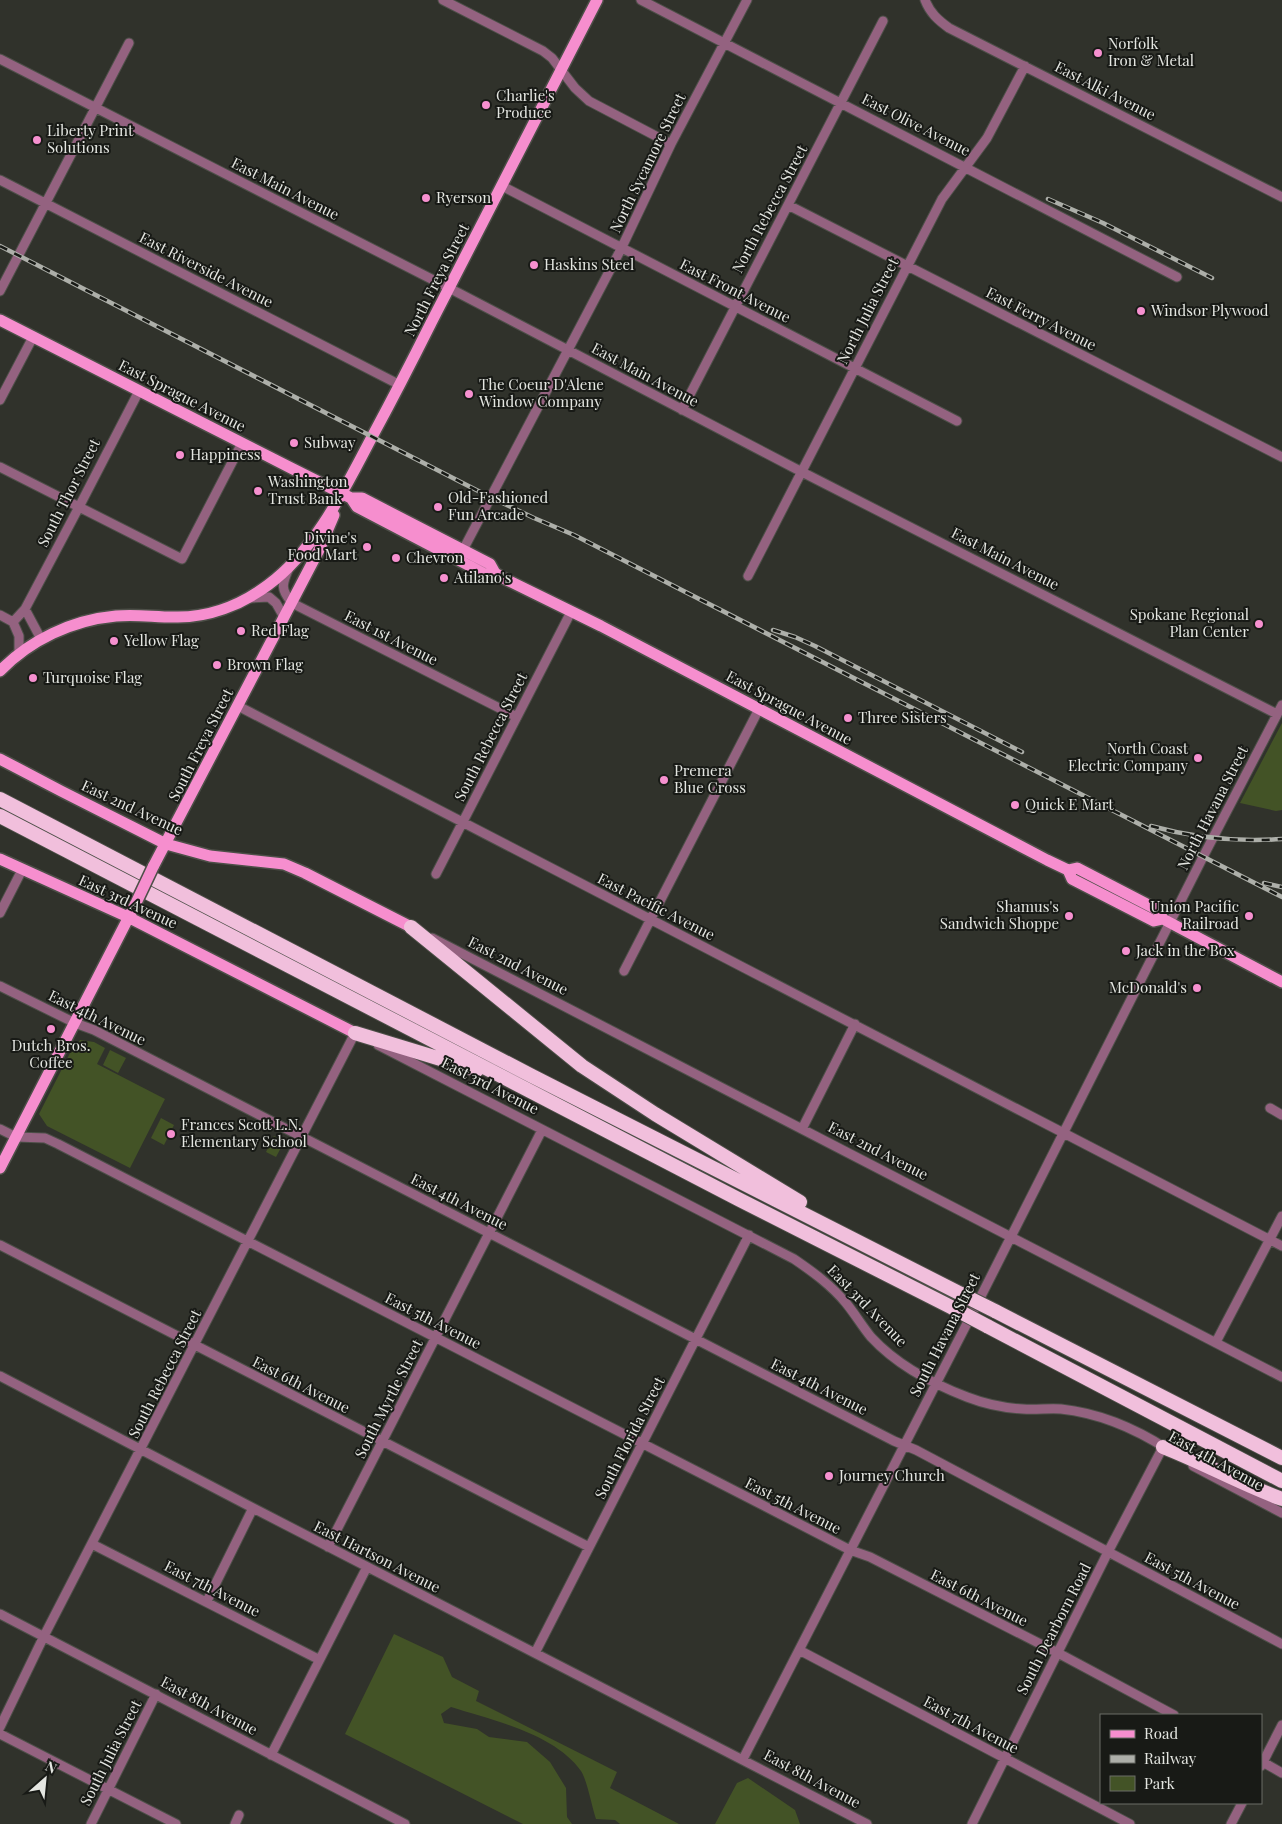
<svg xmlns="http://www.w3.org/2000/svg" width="1282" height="1824" viewBox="0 0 1282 1824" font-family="'Playfair Display',serif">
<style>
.green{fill:#435326}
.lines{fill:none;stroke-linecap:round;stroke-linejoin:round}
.minor-casing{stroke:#4d4f48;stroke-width:11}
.major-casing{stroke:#4d4f48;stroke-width:14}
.highway-casing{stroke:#4d4f48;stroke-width:16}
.minor{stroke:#946280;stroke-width:9}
.major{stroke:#f68ece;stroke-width:11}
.highway{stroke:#f1bfdc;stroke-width:14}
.rail-casing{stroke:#adafa9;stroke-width:4.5}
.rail{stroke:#181a16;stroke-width:2.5;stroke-dasharray:8;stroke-linecap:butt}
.major-bridge-casing{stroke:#4d4f48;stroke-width:14;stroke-linecap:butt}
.highway-bridge-casing{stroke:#4d4f48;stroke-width:16;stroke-linecap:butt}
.major-bridge{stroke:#f68ece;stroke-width:11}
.highway-bridge{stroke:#f1bfdc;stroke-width:14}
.poi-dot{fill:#f690cf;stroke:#181a16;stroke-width:2}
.labels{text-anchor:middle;stroke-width:4;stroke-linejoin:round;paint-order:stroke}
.poi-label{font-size:15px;fill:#e4e6e1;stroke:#181a16;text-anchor:start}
.street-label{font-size:15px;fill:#e4e6e1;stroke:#181a16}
</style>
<rect width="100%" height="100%" fill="#30322b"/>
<path class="green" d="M1282 723V810L1276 811 1240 803Z
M80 1040 94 1042 105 1048 97 1064 165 1099 130 1168 47 1126 39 1114 71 1051 74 1052Z
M110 1050 126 1058 118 1073 103 1065Z
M161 1118 174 1125 164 1145 151 1138Z
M274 1136 284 1142 276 1157 266 1152Z
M394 1634 443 1657 452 1677 479 1691 476 1701 617 1772 610 1788 679 1824H620L615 1820 596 1819C592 1807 587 1780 581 1771 555 1734 492 1720 451 1707L441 1714 444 1723 477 1729 489 1737 527 1742 550 1762 566 1788 567 1817 572 1824H523L345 1734Z
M748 1778 795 1810 800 1824H715L737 1783Z"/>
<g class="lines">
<defs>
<path id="minor" d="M443 0 543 51 552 58 575 88 589 101 671 144
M641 0 1177 277
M925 0C930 13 938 20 949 28L1282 197
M0 59 449 288 802 472 1277 714
M0 180 400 385
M502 186 957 421
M788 205 1282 457
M0 291 129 43
M0 400 33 337
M682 410 883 21
M0 467 182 559 242 443
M463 550 621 249 671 144 747 0
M289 568C282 584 280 589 292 603L517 717
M748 576 942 199 987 138 1025 66
M250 598 269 597 276 603 284 617
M25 609 41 639
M0 615 13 622
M13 622 25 609 79 507 139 391
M13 622 19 636V654
M238 706 1282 1246
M436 874 571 612
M0 913 22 870
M432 938 1282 1377
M624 971 759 709
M0 986 75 1023 94 1030 894 1441 916 1450 1282 1644
M378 1045 794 1259C813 1272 831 1285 846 1303 855 1314 862 1326 871 1337 896 1364 933 1384 967 1397 985 1404 1005 1408 1023 1409 1036 1410 1049 1408 1061 1409 1098 1413 1136 1429 1167 1449
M1270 1108 1282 1115
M0 1129 16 1137 45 1138 58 1144 780 1514 850 1550 870 1557 1058 1653 1174 1715
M802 1129 855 1024
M0 1245 589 1547
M1216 1342 1282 1216
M0 1376 253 1508 867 1824
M1193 1466 1282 1513
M92 1544 318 1659
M328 1547 542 1130
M207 1601 253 1508
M0 1614 405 1824
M799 1650 1130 1824
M535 1653 749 1235
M0 1727 44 1636 355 1033 360 1036
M0 1734 176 1824
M271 1755 367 1567
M743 1759 978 1302 1203 857 1282 705
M1261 1761 1282 1773
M1261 1766 1282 1725
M91 1824 156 1694
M235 1824 239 1815
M972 1824 1108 1552 1163 1447
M1231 1824 1242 1803"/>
<path id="major" d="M0 320 291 468 351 498H362L490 564 495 573 507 580 601 626 1047 860 1068 870 1077 868 1158 910 1163 919 1282 982
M351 498 357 507 485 574 495 573
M0 671C30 640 72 620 116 616 135 614 154 617 174 617 208 618 241 605 268 585 316 550 346 486 373 435 393 398 412 361 431 323 486 215 541 107 597 0
M0 759 61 791 166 844 210 856 284 864 305 873 411 927
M0 859 128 917 355 1033
M153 867 284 617 319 550 334 515
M1068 870 1072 879 1154 921 1163 919
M0 1168 136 903"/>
<path id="highway" d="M0 799 532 1076 961 1294
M0 816 740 1200 953 1308
M411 927 582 1066 655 1114 800 1202
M355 1033 477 1070
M995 1311 1282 1458
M987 1326 1282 1481
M1163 1447C1204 1463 1241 1484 1282 1499"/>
</defs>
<use href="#minor" class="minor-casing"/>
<use href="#major" class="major-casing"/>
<use href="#highway" class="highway-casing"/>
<use href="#minor" class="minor"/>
<use href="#major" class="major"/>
<use href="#highway" class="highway"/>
<defs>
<path id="rail" d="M1048 199 1103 223 1212 278
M0 246 490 497 534 518 574 535 1282 897
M773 630 795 637 815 646 1022 752
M1151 826C1194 838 1237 842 1282 839
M1264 883 1282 887"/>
</defs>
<use href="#rail" class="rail-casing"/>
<use href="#rail" class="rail"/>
<defs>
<path id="major-bridge" d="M136 903 153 867"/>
<path id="highway-bridge" d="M961 1294 995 1311
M953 1308 987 1326"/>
</defs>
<use href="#major-bridge" class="major-bridge-casing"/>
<use href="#highway-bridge" class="highway-bridge-casing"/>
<use href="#major-bridge" class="major-bridge"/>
<use href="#highway-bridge" class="highway-bridge"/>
</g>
<g class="poi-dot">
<circle cx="1098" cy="53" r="5"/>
<circle cx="486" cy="105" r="5"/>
<circle cx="37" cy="140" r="5"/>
<circle cx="426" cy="198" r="5"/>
<circle cx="534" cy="265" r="5"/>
<circle cx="1141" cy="311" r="5"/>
<circle cx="469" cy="394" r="5"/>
<circle cx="294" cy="443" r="5"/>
<circle cx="180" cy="455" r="5"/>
<circle cx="258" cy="491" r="5"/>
<circle cx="438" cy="507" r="5"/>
<circle cx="367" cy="547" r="5"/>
<circle cx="396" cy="558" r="5"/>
<circle cx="444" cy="578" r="5"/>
<circle cx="1259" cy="624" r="5"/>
<circle cx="241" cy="631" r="5"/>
<circle cx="114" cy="641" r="5"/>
<circle cx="217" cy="665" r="5"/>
<circle cx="33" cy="678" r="5"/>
<circle cx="848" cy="718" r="5"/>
<circle cx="1198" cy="758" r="5"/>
<circle cx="664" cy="780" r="5"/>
<circle cx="1015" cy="805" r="5"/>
<circle cx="1069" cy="916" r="5"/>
<circle cx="1249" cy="916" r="5"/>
<circle cx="1126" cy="951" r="5"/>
<circle cx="1197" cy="988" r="5"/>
<circle cx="51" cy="1029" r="5"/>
<circle cx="171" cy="1134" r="5"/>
<circle cx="829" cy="1476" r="5"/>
</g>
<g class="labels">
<g class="poi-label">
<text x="1108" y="49">Norfolk<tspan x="1108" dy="17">Iron &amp; Metal</tspan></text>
<text x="496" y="101">Charlie's<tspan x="496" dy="17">Produce</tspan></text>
<text x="47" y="136">Liberty Print<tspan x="47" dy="17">Solutions</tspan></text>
<text x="436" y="203">Ryerson</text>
<text x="544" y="270">Haskins Steel</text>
<text x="1151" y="316">Windsor Plywood</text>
<text x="479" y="390">The Coeur D'Alene<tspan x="479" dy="17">Window Company</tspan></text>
<text x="304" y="448">Subway</text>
<text x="190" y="460">Happiness</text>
<text x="268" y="487">Washington<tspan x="268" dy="17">Trust Bank</tspan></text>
<text x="448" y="503">Old-Fashioned<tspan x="448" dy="17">Fun Arcade</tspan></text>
<text x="357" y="543" text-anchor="end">Divine's<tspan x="357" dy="17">Food Mart</tspan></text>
<text x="406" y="563">Chevron</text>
<text x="454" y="583">Atilano's</text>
<text x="1249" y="620" text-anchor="end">Spokane Regional<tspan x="1249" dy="17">Plan Center</tspan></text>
<text x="251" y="636">Red Flag</text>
<text x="124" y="646">Yellow Flag</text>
<text x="227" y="670">Brown Flag</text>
<text x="43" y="683">Turquoise Flag</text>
<text x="858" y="723">Three Sisters</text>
<text x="1188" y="754" text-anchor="end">North Coast<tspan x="1188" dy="17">Electric Company</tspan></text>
<text x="674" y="776">Premera<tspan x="674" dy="17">Blue Cross</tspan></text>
<text x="1025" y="810">Quick E Mart</text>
<text x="1059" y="912" text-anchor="end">Shamus's<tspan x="1059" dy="17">Sandwich Shoppe</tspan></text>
<text x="1239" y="912" text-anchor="end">Union Pacific<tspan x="1239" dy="17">Railroad</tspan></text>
<text x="1136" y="956">Jack in the Box</text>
<text x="1187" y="993" text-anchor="end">McDonald's</text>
<text x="51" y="1051" text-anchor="middle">Dutch Bros.<tspan x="51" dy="17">Coffee</tspan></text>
<text x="181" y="1130">Frances Scott L.N.<tspan x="181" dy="17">Elementary School</tspan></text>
<text x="839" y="1481">Journey Church</text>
</g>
<g class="street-label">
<text transform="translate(1105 91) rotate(27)" y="5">East Alki Avenue</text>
<text transform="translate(916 125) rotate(27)" y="5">East Olive Avenue</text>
<text transform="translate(648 163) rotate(-64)" y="5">North Sycamore Street</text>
<text transform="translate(285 189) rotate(27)" y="5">East Main Avenue</text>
<text transform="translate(770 209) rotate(-62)" y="5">North Rebecca Street</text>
<text transform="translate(206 270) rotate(27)" y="5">East Riverside Avenue</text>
<text transform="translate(437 280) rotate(-63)" y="5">North Freya Street</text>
<text transform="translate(735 291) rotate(27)" y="5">East Front Avenue</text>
<text transform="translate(868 311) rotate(-63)" y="5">North Julia Street</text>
<text transform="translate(1041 319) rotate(27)" y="5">East Ferry Avenue</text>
<text transform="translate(645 375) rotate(28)" y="5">East Main Avenue</text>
<text transform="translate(182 396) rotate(27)" y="5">East Sprague Avenue</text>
<text transform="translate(69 493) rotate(-63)" y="5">South Thor Street</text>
<text transform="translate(1005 559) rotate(27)" y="5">East Main Avenue</text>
<text transform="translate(391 638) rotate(27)" y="5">East 1st Avenue</text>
<text transform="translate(789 708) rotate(28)" y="5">East Sprague Avenue</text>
<text transform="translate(491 737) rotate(-63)" y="5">South Rebecca Street</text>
<text transform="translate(201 745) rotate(-63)" y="5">South Freya Street</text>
<text transform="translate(132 808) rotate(25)" y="5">East 2nd Avenue</text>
<text transform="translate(1213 808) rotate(-63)" y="5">North Havana Street</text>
<text transform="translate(128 902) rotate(25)" y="5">East 3rd Avenue</text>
<text transform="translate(656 907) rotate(27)" y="5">East Pacific Avenue</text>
<text transform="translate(518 966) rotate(27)" y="5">East 2nd Avenue</text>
<text transform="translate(97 1018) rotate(26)" y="5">East 4th Avenue</text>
<text transform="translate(490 1086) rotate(27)" y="5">East 3rd Avenue</text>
<text transform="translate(878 1151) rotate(27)" y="5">East 2nd Avenue</text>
<text transform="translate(459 1202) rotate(27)" y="5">East 4th Avenue</text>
<text transform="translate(867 1306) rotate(46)" y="5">East 3rd Avenue</text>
<text transform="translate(433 1321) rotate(27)" y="5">East 5th Avenue</text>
<text transform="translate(945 1335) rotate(-63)" y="5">South Havana Street</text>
<text transform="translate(165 1374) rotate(-63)" y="5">South Rebecca Street</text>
<text transform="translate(301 1385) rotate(27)" y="5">East 6th Avenue</text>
<text transform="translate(819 1387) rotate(27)" y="5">East 4th Avenue</text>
<text transform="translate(389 1399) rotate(-63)" y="5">South Myrtle Street</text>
<text transform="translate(630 1438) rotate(-63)" y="5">South Florida Street</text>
<text transform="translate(1216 1461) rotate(29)" y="5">East 4th Avenue</text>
<text transform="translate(793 1506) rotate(27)" y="5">East 5th Avenue</text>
<text transform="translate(377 1557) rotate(27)" y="5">East Hartson Avenue</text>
<text transform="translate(1192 1581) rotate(28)" y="5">East 5th Avenue</text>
<text transform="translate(212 1589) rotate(27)" y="5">East 7th Avenue</text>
<text transform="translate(979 1598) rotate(27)" y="5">East 6th Avenue</text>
<text transform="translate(1054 1629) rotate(-63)" y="5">South Dearborn Road</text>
<text transform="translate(209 1706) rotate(28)" y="5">East 8th Avenue</text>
<text transform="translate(971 1725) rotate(28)" y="5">East 7th Avenue</text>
<text transform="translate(111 1753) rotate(-63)" y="5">South Julia Street</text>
<text transform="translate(812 1779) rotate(28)" y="5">East 8th Avenue</text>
</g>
</g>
<rect x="1100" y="1714" width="162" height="90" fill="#181a16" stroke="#6a6c67"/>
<rect x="1110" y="1730" width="25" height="8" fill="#f68ece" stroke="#6a6c67"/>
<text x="1144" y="1739" font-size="15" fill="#e4e6e1">Road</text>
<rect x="1110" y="1755" width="25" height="8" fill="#adafa9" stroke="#6a6c67"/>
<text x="1144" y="1764" font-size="15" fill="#e4e6e1">Railway</text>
<rect x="1110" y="1776" width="25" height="15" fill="#435326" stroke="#6a6c67"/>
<text x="1144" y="1789" font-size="15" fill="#e4e6e1">Park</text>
<g transform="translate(45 1779) rotate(27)" stroke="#181a16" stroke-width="4" paint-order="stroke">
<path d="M0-4L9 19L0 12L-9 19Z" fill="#e4e6e1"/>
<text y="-8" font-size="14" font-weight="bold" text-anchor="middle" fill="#e4e6e1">N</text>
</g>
</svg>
